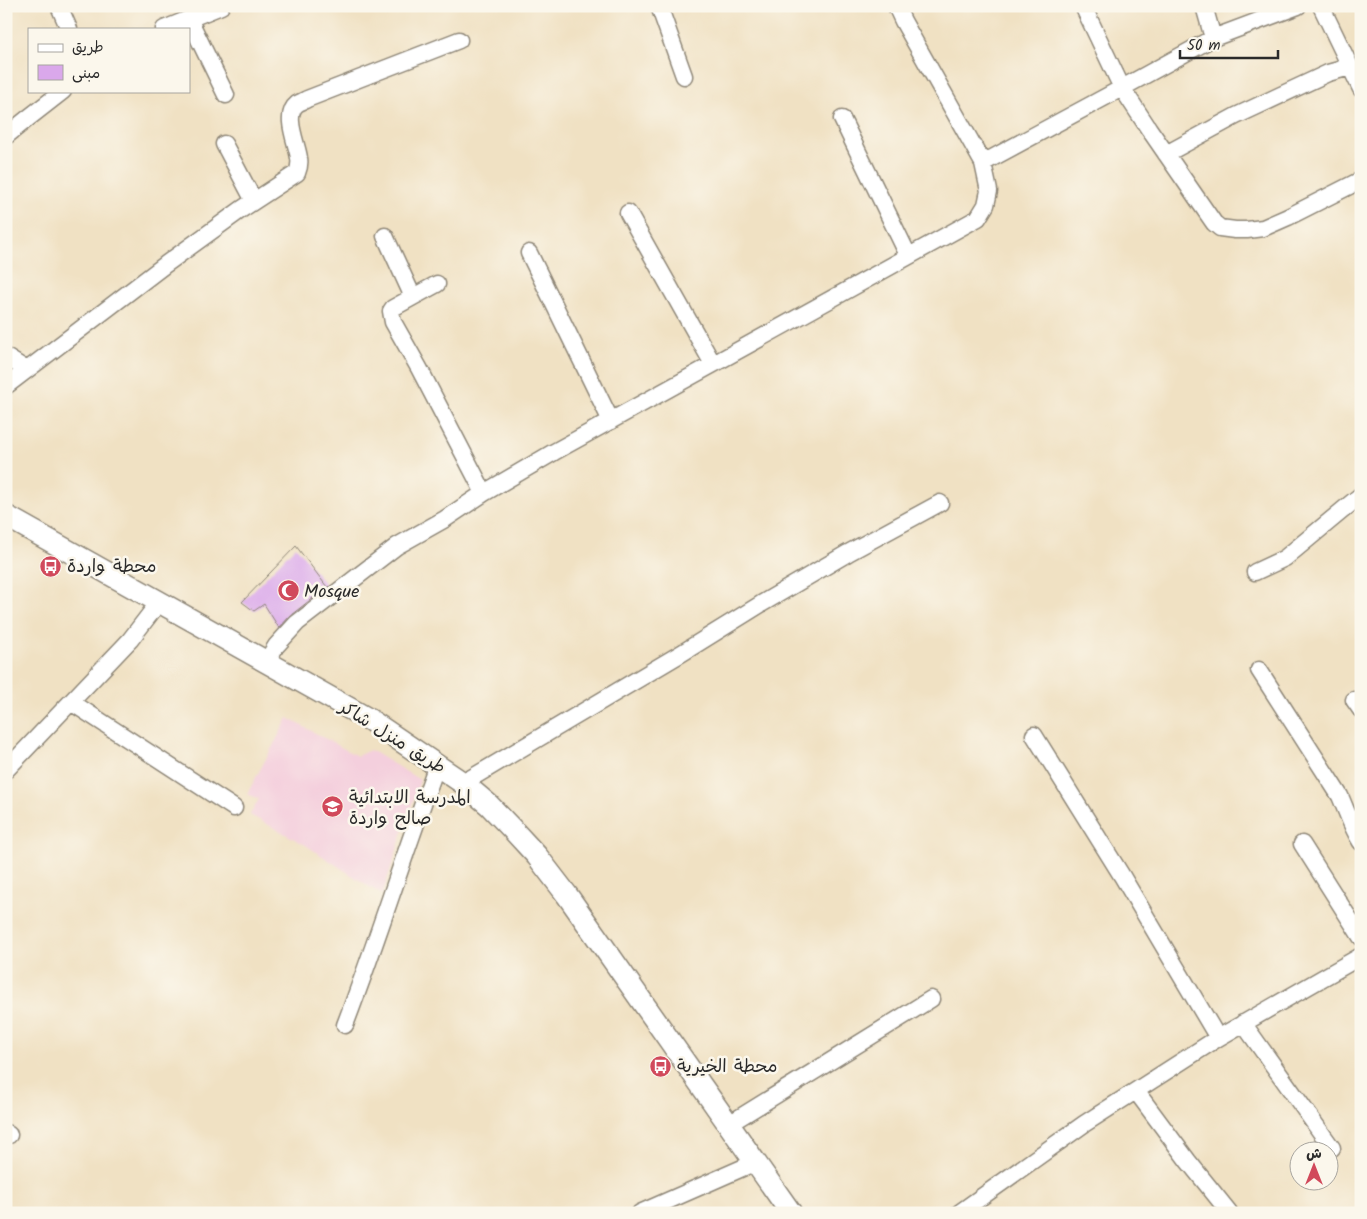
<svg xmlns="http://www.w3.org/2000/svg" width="1367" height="1219" viewBox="0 0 1367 1219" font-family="Kalam,'Playpen Sans Arabic',sans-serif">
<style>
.built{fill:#f4cfdd}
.building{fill:#daa8eb}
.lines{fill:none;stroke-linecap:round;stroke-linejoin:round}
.minor-casing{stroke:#8e8677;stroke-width:19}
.major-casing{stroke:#8e8677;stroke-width:24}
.minor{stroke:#fff;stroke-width:16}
.major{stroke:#fff;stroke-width:21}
.labels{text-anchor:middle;stroke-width:5;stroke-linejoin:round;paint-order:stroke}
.poi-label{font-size:18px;fill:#2b2b2b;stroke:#fbf7ec;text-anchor:start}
.street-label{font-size:18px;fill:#2b2b2b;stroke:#fbf7ec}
</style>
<rect width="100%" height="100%" fill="#fbf7ec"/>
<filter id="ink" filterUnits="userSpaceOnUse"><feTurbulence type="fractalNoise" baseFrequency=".02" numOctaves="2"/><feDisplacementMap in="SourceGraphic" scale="10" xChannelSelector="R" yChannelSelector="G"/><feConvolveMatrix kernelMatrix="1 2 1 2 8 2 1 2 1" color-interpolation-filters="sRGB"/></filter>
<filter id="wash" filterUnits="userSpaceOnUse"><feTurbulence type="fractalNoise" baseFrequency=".0096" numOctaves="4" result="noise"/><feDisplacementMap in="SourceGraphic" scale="20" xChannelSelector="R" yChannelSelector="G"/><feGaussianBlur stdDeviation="1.12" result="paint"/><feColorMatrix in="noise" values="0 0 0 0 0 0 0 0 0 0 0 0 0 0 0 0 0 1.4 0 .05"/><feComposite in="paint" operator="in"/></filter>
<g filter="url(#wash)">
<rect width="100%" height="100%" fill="#f0e1c3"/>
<path class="built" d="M288 718 357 756 370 750 420 780 382 895 304 844 250 815 259 799 247 794Z"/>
<g id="blocks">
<path class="building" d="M296 546 327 587 291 615 279 628 264 604 254 611 242 602Z"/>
</g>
</g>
<g filter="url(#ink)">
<use href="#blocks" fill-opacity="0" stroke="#8e8677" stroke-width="1"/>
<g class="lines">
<defs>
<path id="minor" d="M59 6 69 29
M659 6 684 76
M1083 6 1122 88 1213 38 1298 6
M1204 6 1213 38
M1321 6 1361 89
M189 19 226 95
M164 29 221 6
M842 119 908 255
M6 136 27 119 63 91
M224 144 254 201
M1166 154 1236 116 1328 73 1350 67
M983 163 1122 88 1149 129 1214 223 1220 228 1235 230H1247L1263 228 1288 217 1361 180
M628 213 713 364
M385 236 413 297 393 308 391 311 393 322 419 368 484 493
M529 253 611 421
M413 297 437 284
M6 357 27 370
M6 386 166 264 242 209 297 173C299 168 300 163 299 158 297 143 283 115 297 104 300 102 304 101 307 99L459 40
M1255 572 1285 558 1361 495
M266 662 276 646 297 623 397 546 445 519 484 493 554 452 978 218 986 205 989 191 983 163 903 21 896 6
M1259 670 1340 796C1347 812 1352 828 1361 842
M1354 700 1361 710
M71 702 234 808
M1034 735 1122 876 1218 1038
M6 770 130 640 160 601
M463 783 682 653 761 604 848 553 940 503
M1302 844 1361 937
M1243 1023 1332 1148
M345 1025C378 939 405 851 437 765
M1136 1091 1188 1161 1229 1212
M729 1124 931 999
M6 1133 9 1135
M640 1213 756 1162
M959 1213 1084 1124 1218 1038 1361 956"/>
<path id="major" d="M6 516 370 720 463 783 489 805 513 830 537 856 567 895 791 1213"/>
</defs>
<use href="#minor" class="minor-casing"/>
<use href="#major" class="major-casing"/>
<use href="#minor" class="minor"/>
<use href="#major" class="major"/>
</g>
</g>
<defs>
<symbol id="bus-disc" viewBox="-11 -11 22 22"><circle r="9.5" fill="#d1495b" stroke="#fbf7ec"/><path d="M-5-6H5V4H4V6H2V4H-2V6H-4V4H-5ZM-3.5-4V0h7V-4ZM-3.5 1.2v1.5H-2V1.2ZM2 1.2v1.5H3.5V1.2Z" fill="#fff"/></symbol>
<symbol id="mosque-disc" viewBox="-11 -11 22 22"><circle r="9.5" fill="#d1495b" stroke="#fbf7ec"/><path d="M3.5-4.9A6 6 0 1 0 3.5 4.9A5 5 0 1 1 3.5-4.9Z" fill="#fff"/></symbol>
<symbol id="school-disc" viewBox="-11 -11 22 22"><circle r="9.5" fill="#d1495b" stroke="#fbf7ec"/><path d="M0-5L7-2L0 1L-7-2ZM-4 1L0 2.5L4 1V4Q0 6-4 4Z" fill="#fff"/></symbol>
</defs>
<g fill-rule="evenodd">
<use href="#bus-disc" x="38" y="554" width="25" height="25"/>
<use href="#mosque-disc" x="276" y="578" width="25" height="25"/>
<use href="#school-disc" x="320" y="794" width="25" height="25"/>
<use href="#bus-disc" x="648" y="1054" width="25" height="25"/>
</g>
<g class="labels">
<g class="poi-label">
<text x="67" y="572">محطة واردة</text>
<text x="304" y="597">Mosque</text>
<text x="349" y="803">المدرسة الابتدائية<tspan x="349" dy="21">صالح واردة</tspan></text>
<text x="677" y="1072">محطة الخيرية</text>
</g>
<g class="street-label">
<text transform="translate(393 737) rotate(32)" y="6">طريق منزل شاكر</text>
</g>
</g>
<rect width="1367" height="1219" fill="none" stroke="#fbf7ec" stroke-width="25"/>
<rect x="28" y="28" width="162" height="65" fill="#fbf7ec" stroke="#a8a59f"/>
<rect x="38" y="44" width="25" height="8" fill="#ffffff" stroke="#a8a59f"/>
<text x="72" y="52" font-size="15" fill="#2b2b2b">طريق</text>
<rect x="38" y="65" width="25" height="15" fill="#daa8eb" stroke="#a8a59f"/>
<text x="72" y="78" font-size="15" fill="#2b2b2b">مبنى</text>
<g transform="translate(1314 1166)"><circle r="24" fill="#fbf7ec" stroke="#a8a59f"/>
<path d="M0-4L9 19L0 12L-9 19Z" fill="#d1495b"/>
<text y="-8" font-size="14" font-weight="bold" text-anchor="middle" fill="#2b2b2b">ش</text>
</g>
<path d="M1180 50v8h98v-8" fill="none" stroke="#2b2b2b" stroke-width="2.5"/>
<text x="1187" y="50" font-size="15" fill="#2b2b2b" stroke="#fbf7ec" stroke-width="4" paint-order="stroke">50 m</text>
</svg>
